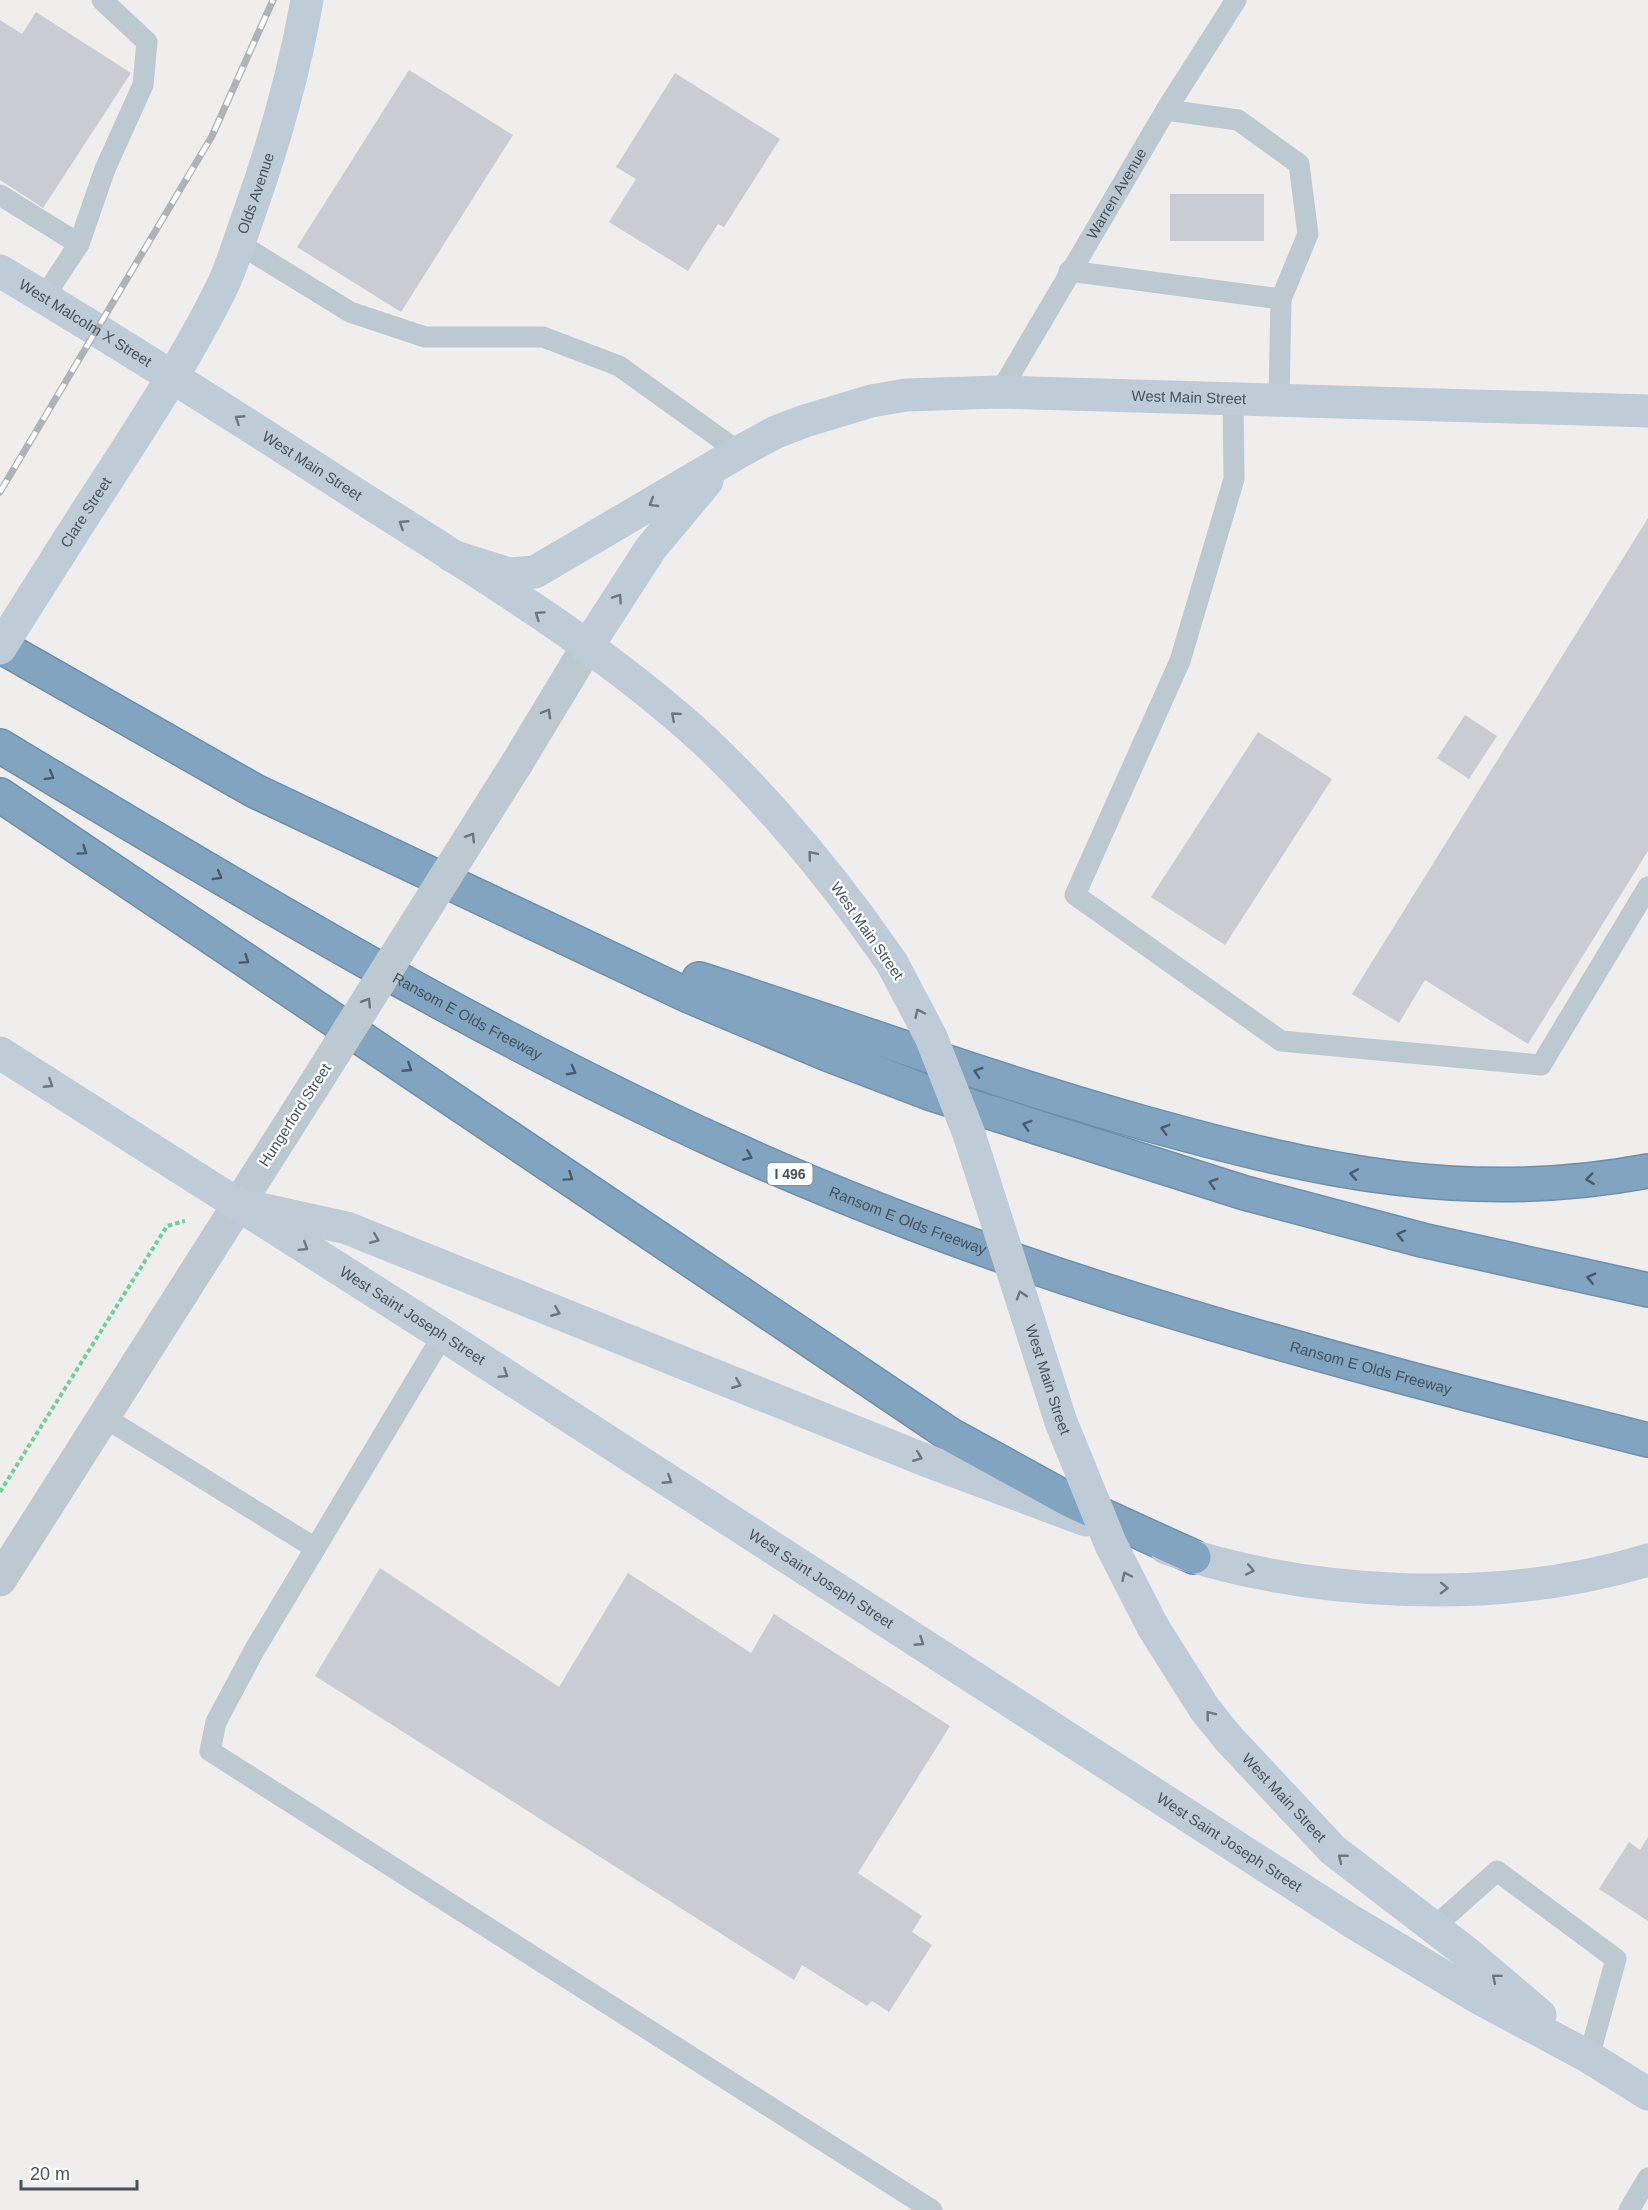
<svg xmlns="http://www.w3.org/2000/svg" width="1648" height="2210" viewBox="0 0 1648 2210" font-family="Arial,sans-serif">
<style>
.building{fill:#c9ccd2}
.lines{fill:none;stroke-linecap:round;stroke-linejoin:round}
.highway-casing{stroke:#6c8fac;stroke-width:36}
.path{stroke:#6dd298;stroke-width:4;stroke-dasharray:4.5 3;stroke-linecap:butt}
.lane{stroke:#bcc9d1;stroke-width:21}
.street{stroke:#bcc9d1;stroke-width:33}
.secondary{stroke:#beccd8;stroke-width:33}
.highway{stroke:#81a4c0;stroke-width:33}
.rail-casing{stroke:#afb3b8;stroke-width:7}
.rail{stroke:#fff;stroke-width:4.5;stroke-dasharray:14;stroke-linecap:butt}
.street-bridge{stroke:#bcc9d1;stroke-width:33}
.secondary-bridge{stroke:#beccd8;stroke-width:33}
.oneway{stroke:#697781}
.oneway2{stroke:#68767f}
.oneway3{stroke:#4a5a66}
.labels{text-anchor:middle;stroke-width:4.5;stroke-linejoin:round;paint-order:stroke}
.shield{fill:#fff;stroke:#7c868d;stroke-width:1.5}
.shield-label{font-size:14px;font-weight:bold;fill:#44525c}
.street-label{font-size:15px;fill:#44525c;stroke:#fff}
</style>
<rect width="100%" height="100%" fill="#f0eded"/>
<path class="building" d="M36 12 131 73 43 208 0 180V20L22 34Z
M409 70 513 135 401 312 297 247Z
M675 73 780 139 724 227 718 224 688 271 609 222 636 179 616 167Z
M1170 194H1264V241H1170Z
M1648 518V851L1528 1044 1425 980 1399 1023 1352 994Z
M1465 715 1497 736 1469 779 1437 758Z
M1258 732 1332 779 1225 945 1151 897Z
M380 1568 559 1687 628 1573 751 1653 774 1614 950 1726 858 1873 922 1916 912 1932 932 1945 889 2012 872 2001 867 2006 802 1965 794 1980 315 1676Z
M1648 1837V1921L1599 1889 1629 1842 1640 1850Z"/>
<g class="lines">
<defs>
<g id="highway">
<path d="M0 646 255 791 689 996 827 1054 929 1093 1245 1193 1422 1240 1648 1290"/>
<path id="s7" d="M0 746C235 887 470 1029 720 1143 1016 1279 1333 1361 1648 1440"/>
<path d="M0 795 949 1434 1071 1501 1194 1557"/>
<path d="M699 979C848 1027 994 1081 1144 1123 1316 1171 1469 1205 1648 1171"/>
</g>
</defs>
<use href="#highway" class="highway-casing"/>
<path class="path" d="M0 1492 167 1226 185 1221"/>
<g class="lane">
<path d="M1166 110 1238 120 1299 164 1308 234 1281 299"/>
<path d="M0 195 79 244 44 297"/>
<path d="M238 243 350 312 425 337H543L619 366 739 452"/>
<path d="M79 244 105 169 143 85 147 42 102 0"/>
<path d="M1069 271 1281 299 1279 401"/>
<path id="s1" d="M1000 392 1166 110 1236 0"/>
<path d="M1233 400 1234 479 1180 661 1075 895 1281 1041 1541 1065 1648 887"/>
<path d="M443 1335 255 1649 216 1722 210 1751 932 2210"/>
<path d="M104 1417 315 1548"/>
<path d="M1433 1928 1497 1871 1616 1959 1589 2057"/>
<path d="M1629 2210 1648 2178"/>
</g>
<path class="street" d="M517 763 587 647
M0 1580 313 1087"/>
<g class="secondary">
<path id="s2" d="M0 271C118 342 235 416 351 491 470 567 602 646 706 742 763 796 813 855 860 918"/>
<path id="s3" d="M452 556 509 574 535 572 739 452 776 432 805 421 871 401 906 395 1000 392 1648 411"/>
<path id="s4" d="M57 558C112 470 176 380 222 287 233 264 240 238 249 214 274 144 294 74 307 0"/>
<path d="M587 647 651 548 707 481"/>
<path id="s5" d="M0 1053 443 1335 1351 1921 1479 1998 1589 2057 1648 2094"/>
<path d="M256 1208 347 1228 925 1460 1086 1520"/>
<path d="M1166 1548C1313 1597 1499 1606 1648 1560"/>
<path id="s6" d="M1153 1627 1204 1708 1228 1738 1333 1850 1467 1953 1540 2015"/>
</g>
<use href="#highway" class="highway"/>
<defs>
<path id="rail" d="M0 492 212 136 273 0"/>
</defs>
<use href="#rail" class="rail-casing"/>
<use href="#rail" class="rail"/>
<path class="street-bridge" d="M313 1087 517 763"/>
<g class="secondary-bridge">
<path d="M0 648 57 558"/>
<path id="s8" d="M860 918 892 963 931 1037 969 1134 1061 1422 1111 1545 1153 1627"/>
</g>
</g>
<defs><path id="oneway-chevron" d="M-2-3.5L2.5 0L-2 3.5" fill="none" stroke-width="1.6" stroke-linecap="round" stroke-linejoin="round" transform="scale(1.5)"/></defs>
<g class="oneway">
<use href="#oneway-chevron" transform="translate(239 419) rotate(-147)"/>
<use href="#oneway-chevron" transform="translate(653 503) rotate(150)"/>
<use href="#oneway-chevron" transform="translate(403 524) rotate(-147)"/>
<use href="#oneway-chevron" transform="translate(618 598) rotate(-56)"/>
<use href="#oneway-chevron" transform="translate(539 615) rotate(-146)"/>
<use href="#oneway-chevron" transform="translate(675 716) rotate(-139)"/>
<use href="#oneway-chevron" transform="translate(812 855) rotate(-130)"/>
<use href="#oneway-chevron" transform="translate(919 1013) rotate(-115)"/>
<use href="#oneway-chevron" transform="translate(49 1084) rotate(33)"/>
<use href="#oneway-chevron" transform="translate(375 1239) rotate(22)"/>
<use href="#oneway-chevron" transform="translate(304 1247) rotate(32)"/>
<use href="#oneway-chevron" transform="translate(1021 1295) rotate(-108)"/>
<use href="#oneway-chevron" transform="translate(556 1312) rotate(22)"/>
<use href="#oneway-chevron" transform="translate(504 1374) rotate(33)"/>
<use href="#oneway-chevron" transform="translate(737 1384) rotate(22)"/>
<use href="#oneway-chevron" transform="translate(918 1457) rotate(22)"/>
<use href="#oneway-chevron" transform="translate(668 1480) rotate(33)"/>
<use href="#oneway-chevron" transform="translate(1250 1570) rotate(11)"/>
<use href="#oneway-chevron" transform="translate(1126 1576) rotate(-115)"/>
<use href="#oneway-chevron" transform="translate(1444 1588) rotate(1)"/>
<use href="#oneway-chevron" transform="translate(920 1642) rotate(33)"/>
<use href="#oneway-chevron" transform="translate(1210 1715) rotate(-128)"/>
<use href="#oneway-chevron" transform="translate(1342 1858) rotate(-141)"/>
<use href="#oneway-chevron" transform="translate(1496 1978) rotate(-140)"/>
</g>
<g class="oneway2">
<use href="#oneway-chevron" transform="translate(547 713) rotate(-60)"/>
<use href="#oneway-chevron" transform="translate(471 837) rotate(-58)"/>
<use href="#oneway-chevron" transform="translate(367 1002) rotate(-58)"/>
</g>
<g class="oneway3">
<use href="#oneway-chevron" transform="translate(50 776) rotate(31)"/>
<use href="#oneway-chevron" transform="translate(83 851) rotate(34)"/>
<use href="#oneway-chevron" transform="translate(218 876) rotate(30)"/>
<use href="#oneway-chevron" transform="translate(245 960) rotate(34)"/>
<use href="#oneway-chevron" transform="translate(408 1068) rotate(33)"/>
<use href="#oneway-chevron" transform="translate(572 1071) rotate(28)"/>
<use href="#oneway-chevron" transform="translate(978 1072) rotate(-162)"/>
<use href="#oneway-chevron" transform="translate(1027 1125) rotate(-162)"/>
<use href="#oneway-chevron" transform="translate(1165 1129) rotate(-164)"/>
<use href="#oneway-chevron" transform="translate(748 1156) rotate(23)"/>
<use href="#oneway-chevron" transform="translate(1354 1174) rotate(-170)"/>
<use href="#oneway-chevron" transform="translate(569 1177) rotate(34)"/>
<use href="#oneway-chevron" transform="translate(1590 1179) rotate(173)"/>
<use href="#oneway-chevron" transform="translate(1213 1183) rotate(-163)"/>
<use href="#oneway-chevron" transform="translate(1401 1235) rotate(-166)"/>
<use href="#oneway-chevron" transform="translate(1591 1278) rotate(-167)"/>
</g>
<g class="labels">
<rect class="shield" x="767.5" y="1163" width="45" height="22" rx="4.5"/>
<g class="shield-label">
<text x="790" y="1179">I 496</text>
</g>
<g class="street-label">
<text dy="5" stroke="none"><textPath href="#s4" startOffset="417">Olds Avenue</textPath></text>
<text dy="5" stroke="none"><textPath href="#s1" startOffset="230">Warren Avenue</textPath></text>
<text dy="5" stroke="none"><textPath href="#s2" startOffset="100">West Malcolm X Street</textPath></text>
<text dy="5" stroke="none"><textPath href="#s3" startOffset="783">West Main Street</textPath></text>
<text dy="5" stroke="none"><textPath href="#s2" startOffset="368">West Main Street</textPath></text>
<text dy="5" stroke="none"><textPath href="#s4" startOffset="54">Clare Street</textPath></text>
<text transform="translate(867 931) rotate(55)" y="5">West Main Street</text>
<text dy="5" stroke="none"><textPath href="#s7" startOffset="540">Ransom E Olds Freeway</textPath></text>
<text transform="translate(295 1115) rotate(-57)" y="5">Hungerford Street</text>
<text dy="5" stroke="none"><textPath href="#s7" startOffset="1026">Ransom E Olds Freeway</textPath></text>
<text dy="5" stroke="none"><textPath href="#s5" startOffset="489">West Saint Joseph Street</textPath></text>
<text dy="5" stroke="none"><textPath href="#s7" startOffset="1512">Ransom E Olds Freeway</textPath></text>
<text dy="5" stroke="none"><textPath href="#s8" startOffset="501">West Main Street</textPath></text>
<text dy="5" stroke="none"><textPath href="#s5" startOffset="975">West Saint Joseph Street</textPath></text>
<text dy="5" stroke="none"><textPath href="#s6" startOffset="216">West Main Street</textPath></text>
<text dy="5" stroke="none"><textPath href="#s5" startOffset="1461">West Saint Joseph Street</textPath></text>
</g>
</g>
<path d="M21 2180v9h116v-9" fill="none" stroke="#44525c" stroke-width="3"/>
<text x="30" y="2180" font-size="18" fill="#44525c" stroke="#ffffff" stroke-width="4.5" paint-order="stroke">20 m</text>
</svg>
